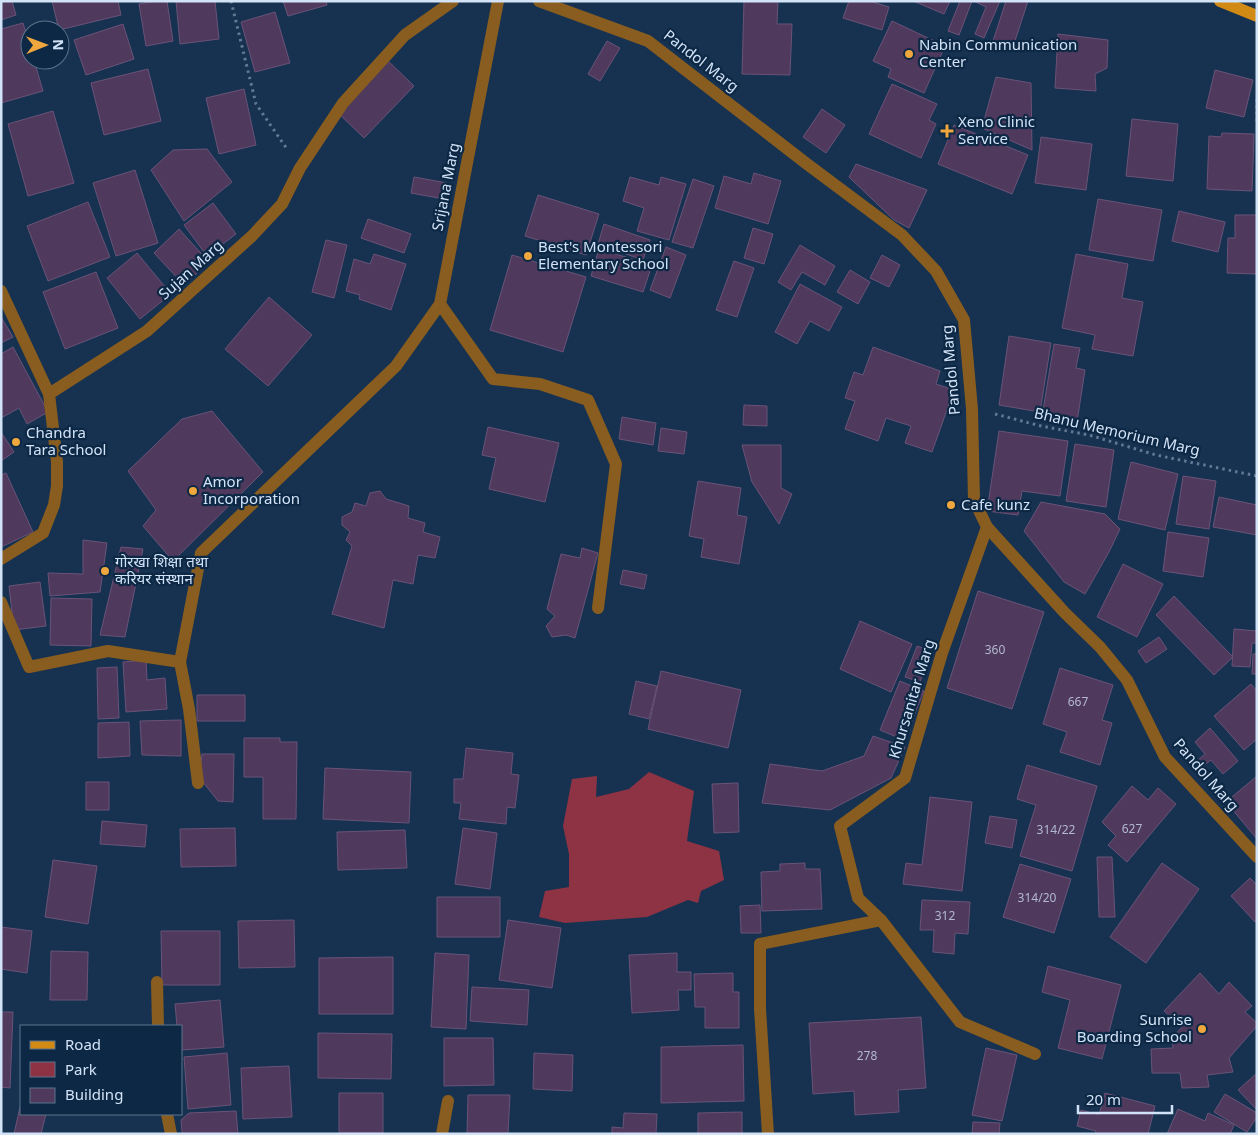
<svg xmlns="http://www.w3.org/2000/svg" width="1258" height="1135" viewBox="0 0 1258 1135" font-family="'Noto Sans','Noto Sans Devanagari',sans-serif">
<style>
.green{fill:#8e3344}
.building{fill:#4f395c;stroke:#6a5378}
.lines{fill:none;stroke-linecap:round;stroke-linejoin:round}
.path{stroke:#617993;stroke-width:3;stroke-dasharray:2.5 4;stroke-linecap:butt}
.service{stroke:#885d1f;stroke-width:12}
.minor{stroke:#885d1f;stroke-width:12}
.tertiary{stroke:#885d1f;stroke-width:12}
.primary{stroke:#d18a14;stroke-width:12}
.poi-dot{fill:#efa73e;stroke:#0c2845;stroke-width:2}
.labels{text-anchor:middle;stroke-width:4.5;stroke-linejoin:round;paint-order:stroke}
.number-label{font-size:12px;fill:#b2b8d0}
.poi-label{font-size:15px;fill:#d3e3f7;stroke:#0c2845;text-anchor:start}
.street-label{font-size:15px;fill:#d3e3f7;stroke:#0c2845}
</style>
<rect width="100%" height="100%" fill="#163250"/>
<path class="green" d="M649 772 694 791 687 841 719 851 724 880 701 891 698 903 688 900 647 917 565 923 539 917 545 891 569 887V854L563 826 572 779 597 776 596 797 629 789Z"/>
<path class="building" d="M1 1H12L16 15 1 20Z
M52 1H118L121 15 59 30Z
M156 1H167L173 41 146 46 139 4Z
M176 1H215L219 39 180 44Z
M283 1H326L327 5 288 16Z
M744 1H778L777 24H792L790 75 742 74Z
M849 1H869L889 7 882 30 843 18Z
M913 1H950L944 14Z
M960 1H972L959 35 948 31Z
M974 1H1000L984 38 975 34 986 7Z
M1006 1H1028L1013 47 993 41Z
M275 12 290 63 255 72 241 22Z
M892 21 945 46 924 93 888 77 891 69 873 61Z
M23 23 30 46V60H34L43 91 1 103V29Z
M123 24 134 59 86 75 74 40Z
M1058 34 1108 40 1107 68 1095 74 1096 91 1055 88Z
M607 41 620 48 600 81 588 74Z
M383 56 414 86 364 138 333 108Z
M148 69 161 121 104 135 91 83Z
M1215 70 1253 80 1244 117 1206 108Z
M996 77 1031 83 1032 150 982 128Z
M892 84 937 104 929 120 936 124 921 158 869 134Z
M244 89 256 145 219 154 206 98Z
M822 109 845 125 826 153 803 137Z
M53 111 74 183 28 196 8 124Z
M1132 119 1178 124 1173 181 1126 176Z
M954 125 1028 155 1012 194 938 164Z
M1222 133 1254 134 1252 191 1207 189 1209 136 1221 137Z
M1041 137 1092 144 1086 190 1035 183Z
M207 149 232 182 184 221 151 170 173 150Z
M856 164 927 190 909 228 894 220 849 177Z
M135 170 158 243 116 256 93 183Z
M754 173 781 181 768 224 715 208 724 176 751 184Z
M414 177 447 183 444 199 411 193Z
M630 177 659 185 661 177 686 184 669 240 637 231 644 208 623 201Z
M693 179 714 186 693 248 672 242Z
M538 195 599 214 586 255 525 236Z
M1098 199 1162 210 1153 261 1089 250Z
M88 202 110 257 48 281 27 226Z
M213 203 236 234 207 256 184 225Z
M1179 211 1225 222 1218 252 1172 241Z
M1235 215H1257V274L1227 273 1228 238H1235Z
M368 219 411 234 404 253 361 238Z
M604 224 650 240 643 260 598 244Z
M753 228 773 234 764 264 744 258Z
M179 229 209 262 184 285 154 253Z
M326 240 347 245 334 298 312 292Z
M800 245 835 266 825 285 802 272 791 290 778 282Z
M666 247 686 255 670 298 650 290Z
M599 249 652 265 643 292 591 276Z
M137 253 171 294 140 319 107 278Z
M374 254 406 264 391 310 359 299 360 295 346 291 354 259 370 264Z
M1076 254 1128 264 1122 298 1143 302 1133 356 1092 349 1095 335 1062 328Z
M512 255 586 277 563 352 490 330Z
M882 255 900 265 889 287 870 278Z
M734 261 754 268 737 317 716 310Z
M850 270 870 282 858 304 837 292Z
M96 272 118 328 65 349 43 292Z
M800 284 842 307 829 331 810 321 797 344 775 332Z
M269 297 312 335 268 386 225 349Z
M1 317 13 337 1 343Z
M1009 336 1051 343 1040 412 999 405Z
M1054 344 1080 348 1076 368 1085 370 1077 422 1042 416Z
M13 347 48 412 27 424 19 408 3 417 1 415V354Z
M873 347 940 371 936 384 954 390 932 452 905 443 911 426 886 418 878 441 845 429 855 401 845 398 854 372 863 375Z
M744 405 767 406V426L743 425Z
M212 411 263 472 173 561 143 526 156 510 128 471 182 419Z
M622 417 656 423 653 445 619 439Z
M488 427 559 443 545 502 489 489 496 458 482 455Z
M661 428 687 432 684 454 658 451Z
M999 431 1068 441 1060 496 1022 491 1018 515 987 511Z
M1 432 14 452 1 461Z
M1075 444 1114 450 1106 507 1066 501Z
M742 445H781V488L792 494 779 524 752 482Z
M1131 462 1178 474 1165 530 1118 519Z
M6 473 33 532 1 547V475Z
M1183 476 1216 481 1209 529 1176 524Z
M698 481 741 488 737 515 747 517 739 564 701 557 704 539 689 536Z
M380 491 386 499 409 506 408 518 425 523 423 532 440 537 435 558 418 555 413 584 393 580 384 628 332 614 352 546 346 540 350 532 342 525V517L352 512 355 503 366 506 370 493Z
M1219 497 1257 505V535L1213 527Z
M1041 502 1105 514 1120 529 1109 552 1085 594 1064 582 1024 531Z
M1168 532 1209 538 1203 577 1163 571Z
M83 540 107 543 100 592 50 596 48 573 83 574Z
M121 547 143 549 125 637 100 635Z
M582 548 598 553 575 638 566 635 552 637 546 626 555 616 547 609 561 554 580 558Z
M1123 564 1163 584 1137 637 1097 617Z
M623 570 647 575 644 589 620 584Z
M40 582 46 626 14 630 9 586Z
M978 591 1044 612 1012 709 947 688Z
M1174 596 1233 657 1214 675 1156 615Z
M51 598 92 599 91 646 50 645Z
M860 621 912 644 891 692 840 669Z
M1234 629 1257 631V643H1252L1250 667 1232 666Z
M1159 637 1167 649 1146 663 1138 651Z
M917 646 931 651 920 682 905 677Z
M1253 654H1257V674H1252Z
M146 660 147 680 165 678 167 709 126 712 123 662Z
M117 667 119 718 98 719 97 668Z
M1060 668 1113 685 1102 720 1112 723 1100 765 1060 752 1067 732 1043 724Z
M661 671 741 690 728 748 648 729Z
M636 681 657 686 649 719 629 714Z
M900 681 924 691 904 740 880 730Z
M1251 684 1257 691V739L1244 750 1214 716Z
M197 695H245V721H197Z
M181 720V756L142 755 140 721Z
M129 722 130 756 98 758V723Z
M1210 728 1238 761 1223 774 1211 760 1202 767 1197 761 1205 754 1195 742Z
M873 736 905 747 891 778 830 810 762 803 770 764 822 771 864 756Z
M244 738H280V742H297L296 819H263V777H244Z
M466 748 513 753 511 774 519 775 515 808 507 807 506 824 459 819 461 803H454V779H463Z
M202 754H234L233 802 218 801 199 777Z
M1027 765 1097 786 1072 871 1020 856 1036 805 1017 799Z
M325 768 411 772 409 823 323 819Z
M1257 776V839L1226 802Z
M86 782H109V810H86Z
M738 783 739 832 714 833 712 784Z
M1132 786 1148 800 1158 788 1176 804 1127 862 1108 845 1116 836 1102 822Z
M930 797 972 802 962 891 903 884 906 863 922 865Z
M990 816 1017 820 1012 848 985 843Z
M102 821 147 825 145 847 100 844Z
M235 828 236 866 181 867 180 829Z
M463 828 497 833 490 889 455 884Z
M405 830 407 868 338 870 337 832Z
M1097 857H1112L1115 917H1099Z
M53 860 97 866 88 924 45 917Z
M805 863V869H820L822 909 762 911 761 872 780 871V864Z
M1162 863 1199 889 1146 963 1110 937Z
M1020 864 1071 879 1054 933 1003 917Z
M1250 878 1257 885V920L1255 922 1231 896Z
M437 897H500V937H437Z
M922 900 970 902 968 934 955 933 954 954 933 952 934 930H920Z
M760 905 761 933H741L740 906Z
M294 920 295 967 239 968 238 921Z
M508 920 561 928 552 988 499 980Z
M1 927 32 931 27 973 1 969Z
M161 931H220V985H162Z
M51 951 88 952 87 1000H50Z
M435 953 469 955 466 1029 431 1027Z
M677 953V972H691V990H678L679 1010 632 1013 629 955Z
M393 957V1014H319V958Z
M1048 966 1121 985 1102 1059 1058 1048 1070 1000 1042 992Z
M733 973V992H739V1028H705V1007H695L694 974Z
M1200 973 1219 994 1229 982 1252 1006 1245 1012 1257 1023V1026L1229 1058 1233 1072 1207 1075 1209 1087 1182 1088 1180 1073H1152L1151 1049 1173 1048 1172 1038 1182 1027 1164 1011Z
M472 987 529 990 527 1025 470 1021Z
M220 1000 224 1047 181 1050V1026H177L175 1004Z
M1 1012H13L10 1088 1 1087Z
M921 1017 926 1088 898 1090 899 1112 855 1115 854 1091 813 1094 809 1023Z
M318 1033 392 1034 391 1079 318 1078Z
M444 1038H493L494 1085 444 1086Z
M743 1045 744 1101 661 1103V1047Z
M986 1048 1017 1055 1002 1121 972 1115Z
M227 1053 231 1105 188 1109 184 1057Z
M534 1053 573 1055 572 1091 533 1089Z
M289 1066 292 1117 243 1119 241 1068Z
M1257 1073V1110L1238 1090Z
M339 1093H383V1133H339Z
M1105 1093 1155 1106 1148 1134H1095L1096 1131 1077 1126 1081 1110 1099 1115Z
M1225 1094 1257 1113V1117L1247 1132 1214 1112Z
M468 1095H510L508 1134H467Z
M20 1107 21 1114H46L41 1134H14Z
M1178 1109 1205 1121 1208 1113 1234 1125 1230 1134H1167Z
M236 1111 238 1134H184L182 1132 181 1120 189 1113Z
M742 1112V1134H698V1113Z
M624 1113 657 1114 656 1134H612V1127L623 1128Z
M973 1122 1000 1123 999 1134H972Z"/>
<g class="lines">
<path class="path" d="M231 1 256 104 287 149
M1257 99V125
M995 414 1041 426 1089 435 1156 455 1257 476"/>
<path class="service" d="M1 291 49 394
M440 304 493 379 540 384 588 400 616 464 598 608
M180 662 201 553 396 366 440 304 498 1
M881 920 960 1022 1035 1054
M157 982 158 1026
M167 1114 171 1134
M442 1134 448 1101"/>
<path class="minor" d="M1 559 43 533 54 505 57 486V462L49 394 147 331 252 236 282 204 300 168 343 103 405 35 453 1
M1 602 29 667 108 651 180 662 189 709 198 783
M768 1134 760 1009V944L881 920 858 898 840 826 905 778 942 653 987 527"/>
<path class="tertiary" d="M539 1 648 41 807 164 902 235 936 271 964 320 972 409 974 500 987 527 1065 613 1100 647 1127 680 1165 757 1257 857"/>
<path class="primary" d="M1220 1 1257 16"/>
</g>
<g class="poi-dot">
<circle cx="909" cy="54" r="5"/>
<path d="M944.5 123.5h5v5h5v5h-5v5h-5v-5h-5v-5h5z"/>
<circle cx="528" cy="256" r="5"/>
<circle cx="16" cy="442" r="5"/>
<circle cx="193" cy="491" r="5"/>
<circle cx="951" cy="505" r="5"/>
<circle cx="105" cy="571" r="5"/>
<circle cx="1202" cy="1029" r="5"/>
</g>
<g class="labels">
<g class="number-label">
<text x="995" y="654">360</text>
<text x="1078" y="706">667</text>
<text x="1132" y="833">627</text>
<text x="1056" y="834">314/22</text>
<text x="1037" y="902">314/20</text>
<text x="945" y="920">312</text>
<text x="867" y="1060">278</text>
</g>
<g class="poi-label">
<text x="919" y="50">Nabin Communication<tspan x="919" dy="17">Center</tspan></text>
<text x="958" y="127">Xeno Clinic<tspan x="958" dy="17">Service</tspan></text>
<text x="538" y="252">Best's Montessori<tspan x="538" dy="17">Elementary School</tspan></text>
<text x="26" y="438">Chandra<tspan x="26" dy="17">Tara School</tspan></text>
<text x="203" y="487">Amor<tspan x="203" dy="17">Incorporation</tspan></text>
<text x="961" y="510">Cafe kunz</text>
<text x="115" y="567">गोरखा शिक्षा तथा<tspan x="115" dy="17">करियर संस्थान</tspan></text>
<text x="1192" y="1025" text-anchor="end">Sunrise<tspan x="1192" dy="17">Boarding School</tspan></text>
</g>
<g class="street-label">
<text transform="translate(701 61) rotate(38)" y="5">Pandol Marg</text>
<text transform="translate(446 187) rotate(-79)" y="5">Srijana Marg</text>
<text transform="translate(191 270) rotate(-42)" y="5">Sujan Marg</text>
<text transform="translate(951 370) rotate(-95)" y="5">Pandol Marg</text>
<text transform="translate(1117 432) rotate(13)" y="5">Bhanu Memorium Marg</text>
<text transform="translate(912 699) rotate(-73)" y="5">Khursanitar Marg</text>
<text transform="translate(1206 775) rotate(49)" y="5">Pandol Marg</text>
</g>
</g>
<rect width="1258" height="1135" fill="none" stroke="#d3e3f7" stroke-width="5"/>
<rect x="20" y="1025" width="162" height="90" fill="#0c2845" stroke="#5c738c"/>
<rect x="30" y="1041" width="25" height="8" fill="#d18a14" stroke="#5c738c"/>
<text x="65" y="1050" font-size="15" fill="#d3e3f7">Road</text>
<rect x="30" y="1062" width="25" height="15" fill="#8e3344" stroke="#5c738c"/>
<text x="65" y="1075" font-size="15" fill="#d3e3f7">Park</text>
<rect x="30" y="1088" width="25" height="15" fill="#4f395c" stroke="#5c738c"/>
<text x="65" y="1100" font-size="15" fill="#d3e3f7">Building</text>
<g transform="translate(45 45) rotate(89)"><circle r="24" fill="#0c2845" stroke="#5c738c"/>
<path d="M0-4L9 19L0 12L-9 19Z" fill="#efa73e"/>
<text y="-8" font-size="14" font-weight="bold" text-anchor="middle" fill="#d3e3f7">N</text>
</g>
<path d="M1078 1105v8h94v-8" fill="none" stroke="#d3e3f7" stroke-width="2.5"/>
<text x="1086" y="1105" font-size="15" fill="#d3e3f7" stroke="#0c2845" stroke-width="4" paint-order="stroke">20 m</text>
</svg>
